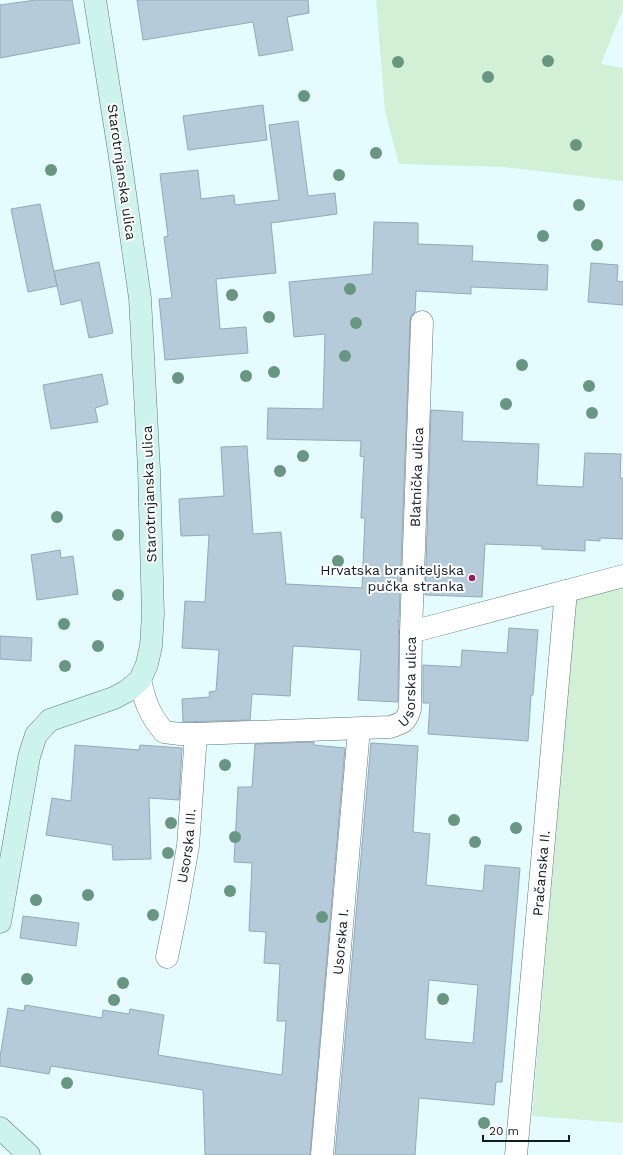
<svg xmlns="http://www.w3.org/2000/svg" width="623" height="1155" viewBox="0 0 623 1155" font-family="'Work Sans',sans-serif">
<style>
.green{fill:#d2f0d6}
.building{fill:#b6cbda;stroke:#94a8b6;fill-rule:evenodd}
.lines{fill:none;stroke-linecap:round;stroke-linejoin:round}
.street-casing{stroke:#5d777b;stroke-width:23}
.secondary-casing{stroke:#5d777b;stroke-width:23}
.street{stroke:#fff;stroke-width:22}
.secondary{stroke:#ccf4ed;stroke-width:22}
.tree{fill:#679681}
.poi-dot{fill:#a4175c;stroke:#fff;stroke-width:1.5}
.labels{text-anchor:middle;stroke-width:4;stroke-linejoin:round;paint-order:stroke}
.street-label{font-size:14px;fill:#111c1e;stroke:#fff}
.poi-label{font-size:14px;fill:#111c1e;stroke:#fff;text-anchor:end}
</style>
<rect width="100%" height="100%" fill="#e4fbff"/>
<path class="green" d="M376 0H623V9L601 64 623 68V181L503 167 399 164 385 111Z
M623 588V1123L532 1116 576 598Z"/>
<path class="building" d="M36 0H72L80 43 0 58V5Z
M137 0H308L309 13 287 17 293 50 259 56 253 22 143 40Z
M263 105 267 140 188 150 183 116Z
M298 121 308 196 335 193 337 214 271 223 276 273 216 279 220 329 246 327 248 353 165 360 159 299 172 298 164 237 168 236 160 174 198 170 201 199 234 195 235 205 279 200 269 125Z
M40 204 57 286 28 292 11 209Z
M374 222 418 223V244L473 246 472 261 548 265 547 290 471 287V294L416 291 415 312 411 316 410 322 399 621H397H399L398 702 358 700 361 650 293 646 290 696 252 694 250 720 183 722 182 699 210 697 209 692 216 691 219 650 182 648 185 601 205 602 209 535 181 536 179 499 224 496 221 447 247 446 253 534 281 532 286 584 362 588 365 518H361L364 457 360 456 361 441 267 439 268 408 323 409 325 334 294 337 289 282 372 274Z
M99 262 113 333 89 338 81 300 61 305 54 271Z
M591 263 618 265 617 281 623 282V305L588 302Z
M102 374 108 404 95 408 98 422 51 429 43 385Z
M431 410 463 412 462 441 539 444 537 485 583 487 585 453 621 454 620 478H623V539L600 538V541L585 540V551L542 549V546L485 544 482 597 425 595Z
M60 550 61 558 73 556 78 594 37 600 31 555Z
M509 628 538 630 533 695H531L528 741 428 734 430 703H423V665L461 667 462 650 507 653Z
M0 636 32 638 31 661 0 659Z
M314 742V745L345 748 310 1155H205L203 1090 51 1066 49 1074 0 1066V1057L8 1008 24 1011 25 1005 102 1018 103 1010 129 1014 130 1009 164 1015 158 1055 282 1075 286 1021H277L280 964 264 963 266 932 249 931 252 863 234 862 238 787H252L255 744Z
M371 743 418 746 413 832 430 834 426 885 483 891 485 865 520 868 502 1082H496L494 1105 419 1098 415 1155H335ZM429 980 478 985 473 1043 425 1039Z
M75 745 139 750 140 745 182 748 179 800 149 798 151 859 113 860 112 845 46 835 52 798 71 801Z
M23 916 79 923 76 946 20 938Z"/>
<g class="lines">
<defs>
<g id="street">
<path id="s1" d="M411 632 422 322"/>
<path id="s2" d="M140 680C145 702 149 714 164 732L180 734H196L390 727C403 723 406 722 410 709L411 632 623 576"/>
<path id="s3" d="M167 957 177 908 188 846 196 734"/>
<path id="s4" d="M322 1155 359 729"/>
<path id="s5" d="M516 1155 566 591"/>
</g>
<path id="secondary" d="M0 922 29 757 36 735 50 720 114 698 127 691 140 680 147 664 151 646 153 614 149 470 140 298 119 151 95 0
M0 1128 29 1155"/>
</defs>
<use href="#street" class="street-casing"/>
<use href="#secondary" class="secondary-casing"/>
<use href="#street" class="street"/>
<use href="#secondary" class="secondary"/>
</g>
<g class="tree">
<circle cx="548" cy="61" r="6"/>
<circle cx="398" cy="62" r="6"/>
<circle cx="488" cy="77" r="6"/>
<circle cx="304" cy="96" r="6"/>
<circle cx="576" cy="145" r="6"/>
<circle cx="376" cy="153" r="6"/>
<circle cx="51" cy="170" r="6"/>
<circle cx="339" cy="175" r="6"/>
<circle cx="579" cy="205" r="6"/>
<circle cx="543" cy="236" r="6"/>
<circle cx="597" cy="245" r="6"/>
<circle cx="350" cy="289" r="6"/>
<circle cx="232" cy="295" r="6"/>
<circle cx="269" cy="317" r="6"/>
<circle cx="356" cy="323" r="6"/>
<circle cx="345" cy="356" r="6"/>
<circle cx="522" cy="365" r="6"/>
<circle cx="274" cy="372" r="6"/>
<circle cx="246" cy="376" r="6"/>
<circle cx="178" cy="378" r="6"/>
<circle cx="589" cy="386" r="6"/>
<circle cx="506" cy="404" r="6"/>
<circle cx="592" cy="413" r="6"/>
<circle cx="303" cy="456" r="6"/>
<circle cx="280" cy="471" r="6"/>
<circle cx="57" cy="517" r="6"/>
<circle cx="118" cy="535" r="6"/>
<circle cx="338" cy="561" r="6"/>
<circle cx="118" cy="595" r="6"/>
<circle cx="64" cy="624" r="6"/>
<circle cx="98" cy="646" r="6"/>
<circle cx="65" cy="666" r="6"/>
<circle cx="225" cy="765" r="6"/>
<circle cx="454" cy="820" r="6"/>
<circle cx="171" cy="823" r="6"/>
<circle cx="516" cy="828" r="6"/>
<circle cx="235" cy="837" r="6"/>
<circle cx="475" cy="842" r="6"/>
<circle cx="168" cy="853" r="6"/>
<circle cx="230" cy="891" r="6"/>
<circle cx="88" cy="895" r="6"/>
<circle cx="36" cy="900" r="6"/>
<circle cx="153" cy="915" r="6"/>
<circle cx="322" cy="917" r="6"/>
<circle cx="27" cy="979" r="6"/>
<circle cx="123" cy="983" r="6"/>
<circle cx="443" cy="999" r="6"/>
<circle cx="114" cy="1000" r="6"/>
<circle cx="67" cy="1083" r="6"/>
<circle cx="484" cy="1123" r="6"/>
</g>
<circle class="poi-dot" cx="472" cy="578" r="4"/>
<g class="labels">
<g class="street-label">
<text transform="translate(122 172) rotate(82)" y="5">Starotrnjanska ulica</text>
<text dy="5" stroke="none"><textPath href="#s1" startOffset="155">Blatnička ulica</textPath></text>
<text transform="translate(149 494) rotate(-92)" y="5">Starotrnjanska ulica</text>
<text dy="5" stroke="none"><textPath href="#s2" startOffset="340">Usorska ulica</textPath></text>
<text dy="5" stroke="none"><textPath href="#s3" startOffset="113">Usorska III.</textPath></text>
<text dy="5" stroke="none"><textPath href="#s5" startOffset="283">Pračanska II.</textPath></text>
<text dy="5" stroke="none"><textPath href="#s4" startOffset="214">Usorska I.</textPath></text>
</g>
<g class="poi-label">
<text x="464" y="575">Hrvatska braniteljska<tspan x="464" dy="16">pučka stranka</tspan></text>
</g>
</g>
<path d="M483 1135v6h86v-6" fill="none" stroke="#111c1e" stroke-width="2"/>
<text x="489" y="1135" font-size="12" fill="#111c1e" stroke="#ffffff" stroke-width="3" paint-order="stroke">20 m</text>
</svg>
